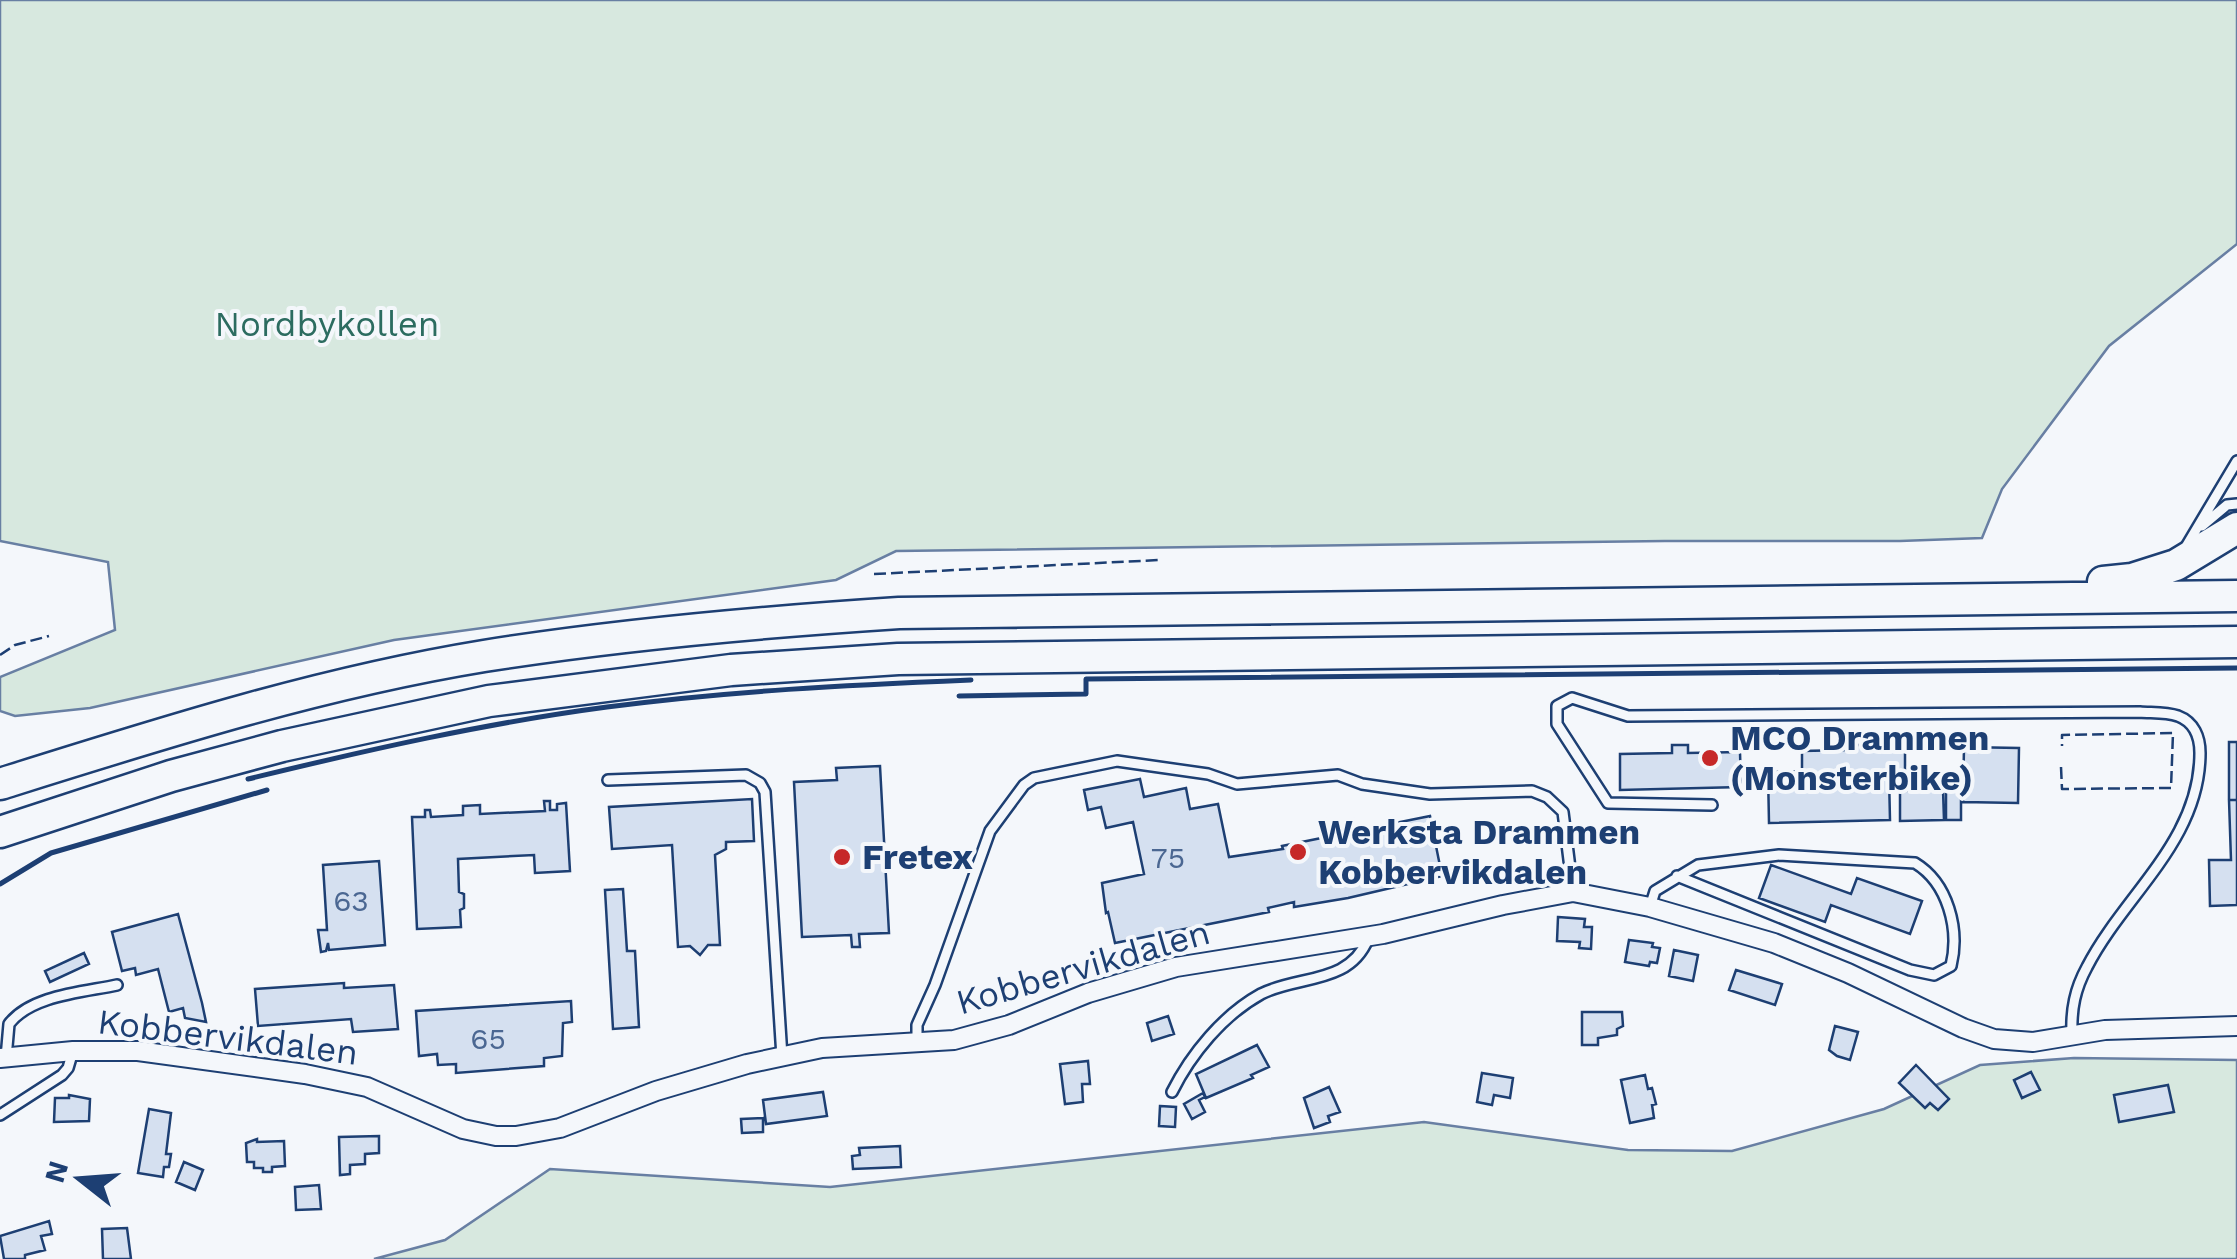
<svg xmlns="http://www.w3.org/2000/svg" width="2237" height="1259" viewBox="0 0 2237 1259" font-family="'Work Sans',sans-serif">
<style>
.green{fill:#d7e8df;stroke:#687fa3;stroke-width:2.5}
.building{fill:#d5e0f0;stroke:#1d3f73;stroke-width:2.5}
.lines{fill:none;stroke-linecap:round;stroke-linejoin:round}
.service-casing{stroke:#1d3f73;stroke-width:14}
.minor-casing{stroke:#1d3f73;stroke-width:22}
.motorway-casing{stroke:#1d3f73;stroke-width:35}
.service{stroke:#f4f7fb;stroke-width:9}
.minor{stroke:#f4f7fb;stroke-width:18}
.motorway{stroke:#f4f7fb;stroke-width:30}
.fence{stroke:#1d3f73;stroke-width:2.5;stroke-dasharray:12 5;stroke-linecap:butt}
.wall{stroke:#1d3f73;stroke-width:5}
.poi-dot{fill:#c62828;stroke:#f4f7fb;stroke-width:4}
.labels{text-anchor:middle;stroke-width:8;stroke-linejoin:round;paint-order:stroke}
.number-label{font-size:30px;fill:#4b6792}
.park-label{font-size:35px;fill:#2c6c60;stroke:#f4f7fb}
.poi-label{font-size:35px;font-weight:bold;fill:#1d3f73;stroke:#f4f7fb;text-anchor:start}
.street-label{font-size:35px;fill:#1d3f73;stroke:#f4f7fb}
</style>
<rect width="100%" height="100%" fill="#f4f7fb"/>
<path class="green" d="M0 0H2237V244L2109 346 2002 489 1982 538 1900 541H1665L896 551 836 580 394 640 90 708 15 716 0 711V677L115 630 108 562 0 541Z
M2074 1058 2237 1060V1259H374L445 1240 550 1169 830 1187 1424 1122 1628 1150 1732 1151 1884 1109 1980 1065Z"/>
<path class="building" d="M2229 742H2237V800H2229Z
M1672 745H1688V753L1740 752 1741 787 1620 790V754L1672 753Z
M1847 745H1871V750L1905 749V770H1894V776H1889L1890 820 1769 823 1768 772 1802 771V751L1848 750Z
M1964 747 2019 748 2018 803 1963 802Z
M880 766 889 933 859 934 860 947H852L851 935 802 937 794 782 837 780 836 768Z
M1140 779 1144 797 1186 788 1190 809 1218 804 1229 857 1283 849 1282 846 1430 816 1442 876 1348 898 1294 907V902L1268 908 1269 912 1115 943 1108 912 1106 913 1102 883 1144 874 1133 822 1106 828 1101 807 1088 810 1084 790Z
M1943 790 1944 820 1900 821V791Z
M1946 791H1961V820H1946Z
M752 799 754 841 726 842V849L715 855 720 945H708L700 955 690 946 678 947 672 845 612 849 609 807Z
M2229 800H2237V905L2210 906 2209 860H2231Z
M544 801H550V810H557V804L566 803 570 871 535 873 534 855 458 859 459 892 464 894V908L460 910 461 927 417 929 412 817H425V810H430L431 817 463 815V806L480 805V814L545 811Z
M379 861 385 945 329 950 328 943 326 951 321 952 318 930H327L323 865Z
M1771 865 1851 894 1857 878 1922 901 1910 934 1831 905 1825 922 1759 898Z
M623 889 627 951H635L639 1027 613 1029 605 890Z
M178 914 202 1003 206 1022 185 1018 183 1008 169 1012 158 969 136 975 135 968 122 971 112 932Z
M1558 917 1585 919 1584 927H1592L1591 949 1579 948 1580 942 1557 941Z
M1629 940 1653 943 1652 947 1660 948 1657 963 1650 962 1649 966 1625 962Z
M1674 950 1698 955 1693 981 1669 976Z
M84 953 89 964 50 982 45 971Z
M1736 970 1782 984 1775 1005 1729 990Z
M344 983V988L394 985 398 1029 353 1032 351 1019 258 1026 255 989Z
M571 1001 572 1022 563 1023 562 1056 544 1058V1066L456 1073V1064L438 1065 437 1054 419 1056 416 1011Z
M1582 1012H1622L1623 1026 1617 1029V1035L1598 1038V1045H1582Z
M1168 1016 1174 1034 1152 1041 1147 1023Z
M1835 1026 1858 1032 1850 1060 1837 1056 1829 1050Z
M1257 1045 1269 1067 1251 1075 1253 1078 1206 1098 1196 1074Z
M1088 1061 1090 1084H1082L1083 1102 1065 1104 1060 1064Z
M1916 1065 1949 1099 1938 1110 1930 1103 1925 1108 1899 1083Z
M2031 1072 2040 1090 2022 1098 2014 1080Z
M1482 1073 1513 1078 1510 1098 1494 1095 1492 1105 1477 1102Z
M1645 1075 1648 1089 1652 1088 1656 1104 1652 1105 1654 1118 1630 1123 1621 1080Z
M2168 1085 2174 1112 2119 1122 2114 1095Z
M1329 1087 1340 1112 1328 1116 1330 1122 1314 1128 1304 1098Z
M823 1092 827 1116 766 1124 763 1100Z
M1203 1093 1205 1097 1199 1100 1205 1112 1192 1119 1184 1104Z
M69 1095 90 1099 89 1121 54 1122 55 1098H69Z
M1160 1106 1176 1107 1175 1127 1159 1126Z
M149 1109 171 1113 166 1154H171L169 1167H164L163 1177 138 1173Z
M763 1118V1132L742 1133 741 1119Z
M379 1136V1153L365 1154V1164L350 1165V1174L340 1175 339 1137Z
M257 1139V1142L284 1141 285 1166 272 1167V1172H263V1168H254V1162H247L246 1143Z
M900 1146 901 1167 853 1169 852 1156 860 1155 859 1148Z
M184 1162 203 1170 195 1190 176 1182Z
M319 1185 321 1209 296 1210 295 1187Z
M49 1221 52 1234 41 1236 45 1250 25 1255V1259H4L0 1236Z
M127 1228 131 1259H103L102 1229Z"/>
<g class="lines">
<defs>
<path id="service" d="M2202 526 2227 505 2237 504
M2187 545 2237 461
M608 780 746 775 760 783 765 792 782 1057
M1712 805 1608 803 1557 724V706L1572 698 1628 716 2140 712C2152 713 2166 712 2178 716 2194 722 2200 737 2200 753 2200 841 2124 895 2087 967 2075 989 2071 1009 2072 1034
M1650 907 1655 891 1698 865 1779 855 1915 863C1948 883 1960 929 1951 966L1934 975 1910 970 1677 876
M917 1041V1025L935 985 990 831 1024 785 1034 778 1117 761 1208 774 1237 784 1338 775 1362 784 1430 794 1532 791 1547 797 1563 812 1573 892
M6 1058 9 1024C31 995 85 992 117 985
M1172 1092C1191 1054 1223 1015 1261 994 1298 975 1349 985 1368 939
M0 1115 62 1075 68 1068 73 1051"/>
<path id="minor" d="M0 1058 73 1051H138L305 1074 367 1087 463 1129 496 1136H516L560 1128 656 1091 747 1064 822 1048 954 1040 1009 1025 1088 993 1176 967 1383 934 1503 905 1573 892 1650 907 1774 943 1848 973 1963 1028 1994 1039 2033 1042 2105 1030 2237 1026"/>
<path id="motorway" d="M2103 582 2132 579 2176 565 2237 528
M0 784C159 734 319 683 484 656 622 634 760 622 899 613L2237 596
M0 832 171 776 282 746 489 701 731 670 898 659 2237 642"/>
</defs>
<use href="#service" class="service-casing"/>
<use href="#minor" class="minor-casing"/>
<use href="#motorway" class="motorway-casing"/>
<use href="#service" class="service"/>
<use href="#minor" class="minor"/>
<use href="#motorway" class="motorway"/>
<path class="fence" d="M874 574 1159 560
M0 655 15 645 49 636
M2061 767 2062 789 2171 788 2173 733 2062 735V746"/>
<path class="wall" d="M959 696 1086 694V679L2237 668
M248 779C367 750 486 723 607 707 728 691 849 685 971 680
M0 884 51 853 267 790"/>
</g>
<g class="poi-dot">
<circle cx="1710" cy="758" r="10"/>
<circle cx="1298" cy="852" r="10"/>
<circle cx="842" cy="857" r="10"/>
</g>
<g class="labels">
<g class="number-label">
<text x="1168" y="868">75</text>
<text x="351" y="911">63</text>
<text x="488" y="1049">65</text>
</g>
<g class="park-label">
<text x="327" y="336">Nordbykollen</text>
</g>
<g class="poi-label">
<text x="1730" y="750">MCO Drammen<tspan x="1730" dy="40">(Monsterbike)</tspan></text>
<text x="1318" y="844">Werksta Drammen<tspan x="1318" dy="40">Kobbervikdalen</tspan></text>
<text x="862" y="869">Fretex</text>
</g>
<g class="street-label">
<text transform="translate(1083 967) rotate(-16)" y="12">Kobbervikdalen</text>
<text transform="translate(228 1037) rotate(7)" y="12">Kobbervikdalen</text>
</g>
</g>
<g transform="translate(80 1179) rotate(287)" stroke="#f4f7fb" stroke-width="8" paint-order="stroke">
<path d="M0-8L18 38L0 25L-18 38Z" fill="#1d3f73"/>
<text y="-15" font-size="28" font-weight="bold" text-anchor="middle" fill="#1d3f73">N</text>
</g>
</svg>
